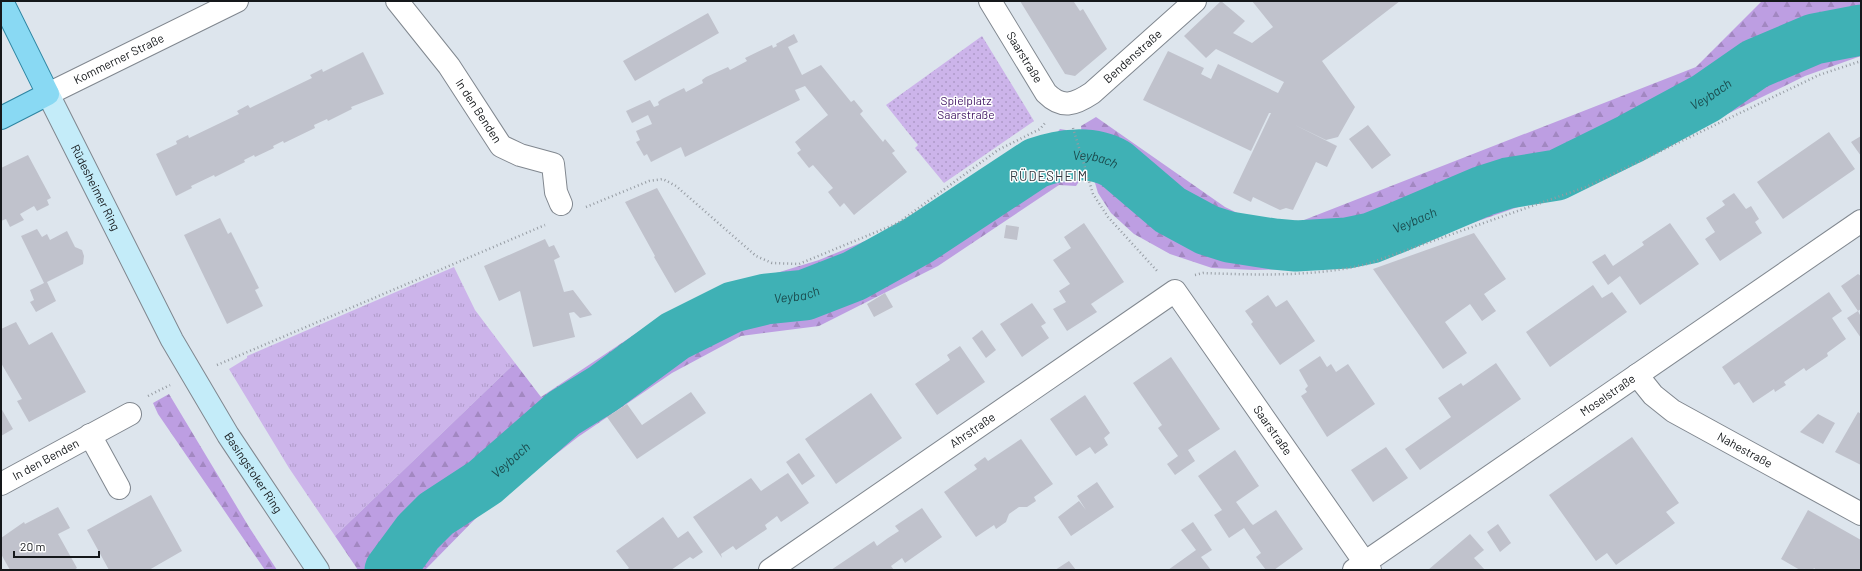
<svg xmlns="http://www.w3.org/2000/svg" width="1862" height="571" viewBox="0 0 1862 571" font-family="Barlow,sans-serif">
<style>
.grass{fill:url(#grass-tufts)}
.forest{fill:url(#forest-firs)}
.park{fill:url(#park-dots)}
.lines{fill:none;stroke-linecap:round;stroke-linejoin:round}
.river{stroke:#3fb1b5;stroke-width:51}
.building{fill:#c0c2cc}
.minor-casing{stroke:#80878f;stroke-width:24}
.tertiary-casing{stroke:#80878f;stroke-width:24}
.secondary-casing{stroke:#80878f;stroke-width:24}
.primary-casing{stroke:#2d85a2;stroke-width:24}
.path{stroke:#959ba2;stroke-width:2.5;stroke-dasharray:1 3;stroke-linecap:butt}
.minor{stroke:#fff;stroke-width:22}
.tertiary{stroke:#fff;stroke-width:22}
.secondary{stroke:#c4ecf9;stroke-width:22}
.primary{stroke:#89d9f3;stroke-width:22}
.labels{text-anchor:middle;stroke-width:3;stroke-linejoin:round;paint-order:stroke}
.street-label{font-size:12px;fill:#15181b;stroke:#fff}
.park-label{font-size:12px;fill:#411664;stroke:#fff}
.water-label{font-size:13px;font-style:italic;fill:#1a4b4d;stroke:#fff}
.neighbourhood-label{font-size:13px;letter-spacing:1px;fill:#31373d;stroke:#fff}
</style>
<defs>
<pattern id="grass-tufts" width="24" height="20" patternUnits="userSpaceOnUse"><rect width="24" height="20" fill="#ccb4ea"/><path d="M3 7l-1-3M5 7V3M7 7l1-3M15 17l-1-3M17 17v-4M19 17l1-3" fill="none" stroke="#ae9ac8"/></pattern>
<pattern id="forest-firs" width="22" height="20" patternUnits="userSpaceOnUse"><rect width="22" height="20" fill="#bd9ee2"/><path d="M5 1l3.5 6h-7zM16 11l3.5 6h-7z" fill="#a287c1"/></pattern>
<pattern id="park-dots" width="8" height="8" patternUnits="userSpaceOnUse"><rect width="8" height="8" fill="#ccb4ea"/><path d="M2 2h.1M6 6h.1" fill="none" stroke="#ae9ac8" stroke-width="1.8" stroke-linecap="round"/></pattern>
</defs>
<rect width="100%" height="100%" fill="#dde5ed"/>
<path class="grass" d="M454 267 475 310 515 363 335 536 289 468 229 369 247 358V356Z"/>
<path class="forest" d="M1762 1H1861V56L1805 76 1600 176 1572 188 1364 261 1341 267 1254 270 1212 268 1170 254 1134 234 1111 213 1098 193 1082 139 1081 126 1096 117 1225 207 1248 218 1299 222 1696 67Z
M1060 129 1066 130 1068 133 1082 177 1076 186 1059 185 938 266 819 326 741 336 672 373 578 437 481 513 425 570H358L335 536 515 363 541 397 662 316 720 286 773 274 819 260 904 225 1003 155 1056 134Z
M169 394 249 527 277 570H265L158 414 153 403Z"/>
<path class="park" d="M982 36 1034 121 944 183 915 148 918 145 886 105Z"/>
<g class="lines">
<path class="river" id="s1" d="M390 570 418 532 436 514 485 482 564 413 603 389 675 336 733 307 766 299 805 295 854 276 919 240 1036 163C1061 154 1092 150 1116 164L1170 210 1207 230 1229 237 1274 244 1296 246 1347 243 1371 238 1396 228 1483 191 1508 183 1557 175 1630 139 1706 98 1755 64 1814 39 1861 30"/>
</g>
<path class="building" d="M1020 1 1074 2 1080 11 1083 9 1107 49 1075 76 1065 74Z
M1221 1 1245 21 1233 33 1252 43 1273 27 1252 1H1400L1322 61 1355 107 1338 137 1326 140 1295 125 1337 146 1327 167 1316 162 1293 210 1286 208 1280 210 1253 197 1251 202 1233 193 1271 113H1269L1251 151 1143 100 1168 51 1204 68 1201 74 1211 79 1218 64 1278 93 1284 82 1216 49 1206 58 1184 36Z
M708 13 719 33 635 81 623 61Z
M794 34 798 42 788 47 802 75 821 65 851 102 854 100 863 111 860 114 883 142 885 139 895 151 892 153 907 172 854 215 844 203 840 207 828 192 833 188 813 165 809 168 797 153 801 150 795 142 828 115 805 86 795 90 800 100 685 157 681 147 651 162 647 154 644 156 636 142 640 140 636 131 652 124 648 115 632 123 626 111 650 100 654 107 659 105 658 102 662 99 684 88 686 92 703 83 702 80 706 77 728 67 730 70 747 61 745 58 772 45 773 48 777 46 776 44Z
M363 52 384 94 351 107 352 109 328 121 327 119 314 125 315 128 284 143 283 141 273 146 274 148 255 157 254 155 244 160 245 162 215 177 214 175 191 186 192 188 176 196 156 154 177 144 176 141 188 135 189 138 239 114 237 111 248 105 250 108 312 78 310 75 322 69 323 72Z
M1368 125 1391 155 1372 169 1349 139Z
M1829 132 1855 169 1783 219 1757 182Z
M1861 136V156L1851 142Z
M28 155 51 198 47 200 49 205 37 211 34 206 20 214 24 220 10 227 6 219 1 221V168Z
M657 188 706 274 675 293 654 257 655 256 625 202Z
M1734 193 1746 209 1751 206 1759 219 1755 222 1762 233 1720 261 1705 239 1715 232 1706 218 1725 205 1722 201Z
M220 218 228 234 231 232 259 288 255 290 263 306 227 324 184 235Z
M1084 223 1124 282 1091 304 1097 312 1067 331 1053 309 1066 302 1059 291 1070 284 1053 260 1071 248 1064 237Z
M1670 223 1699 264 1640 305 1620 276 1608 285 1592 262 1605 254 1613 266 1644 245 1642 242Z
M1006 225 1019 227 1017 240 1004 238Z
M37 229 42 237 47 234 50 240 67 231 75 247 82 250 84 256 83 264 47 282 56 301 36 312 30 302 34 300 30 290 44 283 21 236Z
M1474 233 1506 279 1484 294 1496 311 1482 321 1470 304 1445 322 1467 353 1443 369 1373 269Z
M545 239 549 247 554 245 560 257 554 260 564 292 573 290 592 315 580 318 574 312 569 313 575 337 533 347 520 291 499 301 484 266Z
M1858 274 1861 276V309L1858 311 1841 286Z
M1593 285 1602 298 1612 292 1627 312 1550 367 1526 332Z
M1829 292 1842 311 1832 318 1846 339 1827 353 1828 356 1806 371 1804 368 1784 382 1786 385 1775 392 1774 389 1753 403 1739 382 1734 385 1722 367Z
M885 293 893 307 874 317 867 304Z
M1268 295 1276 307 1287 300 1315 341 1280 365 1251 324 1253 322 1245 311Z
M1032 303 1046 323 1041 326 1049 338 1022 357 1000 324Z
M1858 311 1861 317V338L1847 318Z
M16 322 29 345 52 332 86 392 29 422 17 401 22 399 1 363V329Z
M982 330 996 350 986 358 972 338Z
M960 346 985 382 937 415 915 384 950 360 947 355Z
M1320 356 1327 367 1331 364 1336 372 1348 364 1375 404 1327 437 1301 396 1307 392 1305 389 1308 386 1299 370Z
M1171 357 1220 429 1188 450 1195 461 1175 475 1167 464 1178 456 1158 428 1162 425 1133 383Z
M1496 363 1521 399 1420 470 1405 449 1451 417 1438 398 1461 383 1463 386Z
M691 392 706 413 637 459 607 417 627 404 642 425Z
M871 393 902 438 836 484 805 439Z
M1085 395 1110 433 1104 438 1108 445 1095 454 1090 447 1076 456 1050 419Z
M1 408 13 429 1 436Z
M1858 412 1861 414V465L1835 452Z
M1818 414 1835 423 1823 444 1800 432Z
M1632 437 1679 503 1666 512 1675 523 1616 565 1607 553 1596 561 1549 495Z
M1021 439 1053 484 1034 497 1036 501 1027 507H1019L1009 514 1006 522 996 529 994 525 976 537 944 492 977 469 974 465 985 457 988 461Z
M1386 447 1408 478 1373 502 1351 470Z
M1235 450 1259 486 1236 502 1251 523 1253 525 1276 510 1303 549 1274 570H1266L1256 557 1261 553 1244 528 1229 538 1214 515 1222 510 1198 476Z
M799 453 815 476 802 485 786 462Z
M788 473 809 503 781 522 777 516 765 525 767 529 736 550 733 546 721 554 722 558 693 517 751 478 761 491Z
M1097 482 1114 507 1071 536 1058 517 1079 501 1086 510 1077 496Z
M151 495 182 551 149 570H109L87 530Z
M58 507 70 528 58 534 77 568 74 570H10L1 554V538L24 522 25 524Z
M922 508 942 537 905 563 902 558 891 566 894 570H831L874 541 877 546 888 538 899 531 895 526Z
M1808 510 1861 540V570H1816L1814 568 1813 570H1800L1781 559Z
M663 517 678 538 688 531 703 552 693 559 690 557 671 570H626L629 568 616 551Z
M1193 522 1212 550 1201 557 1211 570H1168L1196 550 1181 530Z
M1498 524 1511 543 1500 552 1487 532Z
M1470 534 1484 550 1474 558 1485 570H1428Z
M1069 561 1076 570H1055Z"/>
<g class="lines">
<defs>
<g id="minor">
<path id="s2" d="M397 1 449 66 501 146 520 155 553 164 556 192 561 204"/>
<path id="s3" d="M990 1 1046 93C1062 109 1074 105 1092 93L1195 1"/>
<path id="s4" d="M1637 375 1653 395 1673 411 1861 514"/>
<path d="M90 435 119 488"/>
<path id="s5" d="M1 484 130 414"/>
<path id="s6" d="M770 570 1175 291 1370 570"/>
<path id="s7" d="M1354 570 1861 221"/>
</g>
<g id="tertiary">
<path id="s8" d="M48 94 237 1"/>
</g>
<g id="secondary">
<path id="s9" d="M48 94 172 340 228 435 318 570"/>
</g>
<path id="primary" d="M1 118 48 94 2 1"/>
</defs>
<use href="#minor" class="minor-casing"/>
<use href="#tertiary" class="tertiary-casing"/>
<use href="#secondary" class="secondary-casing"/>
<use href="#primary" class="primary-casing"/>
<path class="path" d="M1073 128 1093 194 1108 217 1158 272
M586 207 649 181 663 179 676 186 756 256 772 263 799 264 898 223 998 150 1040 129 1045 123
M1195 275 1203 273C1258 275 1315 277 1367 264L1586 187 1819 75 1861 61
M217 365 545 225
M148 396 170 385"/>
<use href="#minor" class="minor"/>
<use href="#tertiary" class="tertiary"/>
<use href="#secondary" class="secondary"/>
<use href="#primary" class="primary"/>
</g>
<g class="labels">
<g class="street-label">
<text dy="4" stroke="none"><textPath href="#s3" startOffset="214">Bendenstraße</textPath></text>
<text dy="4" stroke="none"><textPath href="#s3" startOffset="66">Saarstraße</textPath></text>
<text dy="4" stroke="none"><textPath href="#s8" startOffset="79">Kommerner Straße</textPath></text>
<text dy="4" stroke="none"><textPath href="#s2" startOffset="137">In den Benden</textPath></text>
<text dy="4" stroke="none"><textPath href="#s9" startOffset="105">Rüdesheimer Ring</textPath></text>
<text dy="4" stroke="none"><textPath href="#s7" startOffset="308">Moselstraße</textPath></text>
<text dy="4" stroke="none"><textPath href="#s6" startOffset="246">Ahrstraße</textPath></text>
<text dy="4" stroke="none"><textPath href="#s6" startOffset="662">Saarstraße</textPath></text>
<text dy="4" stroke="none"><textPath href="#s4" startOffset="133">Nahestraße</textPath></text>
<text dy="4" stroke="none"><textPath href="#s5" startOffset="51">In den Benden</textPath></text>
<text dy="4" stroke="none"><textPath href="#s9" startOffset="431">Basingstoker Ring</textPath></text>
</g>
<g class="park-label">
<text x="966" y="105">Spielplatz<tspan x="966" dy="14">Saarstraße</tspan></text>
</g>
<g class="water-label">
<text dy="5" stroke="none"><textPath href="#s1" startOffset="1509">Veybach</textPath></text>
<text dy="5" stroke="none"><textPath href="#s1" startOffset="837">Veybach</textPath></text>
<text dy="5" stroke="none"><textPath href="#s1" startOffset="1185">Veybach</textPath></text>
<text dy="5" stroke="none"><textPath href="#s1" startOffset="501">Veybach</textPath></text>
<text dy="5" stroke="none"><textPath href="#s1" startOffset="165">Veybach</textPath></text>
</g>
<g class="neighbourhood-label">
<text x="1049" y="181">RÜDESHEIM</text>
</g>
</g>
<rect width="1862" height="571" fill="none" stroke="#15181b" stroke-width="4"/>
<path d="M14 551v6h85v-6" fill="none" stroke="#15181b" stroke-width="2"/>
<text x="20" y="551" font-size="12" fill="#15181b" stroke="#ffffff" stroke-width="3" paint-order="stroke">20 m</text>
</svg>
